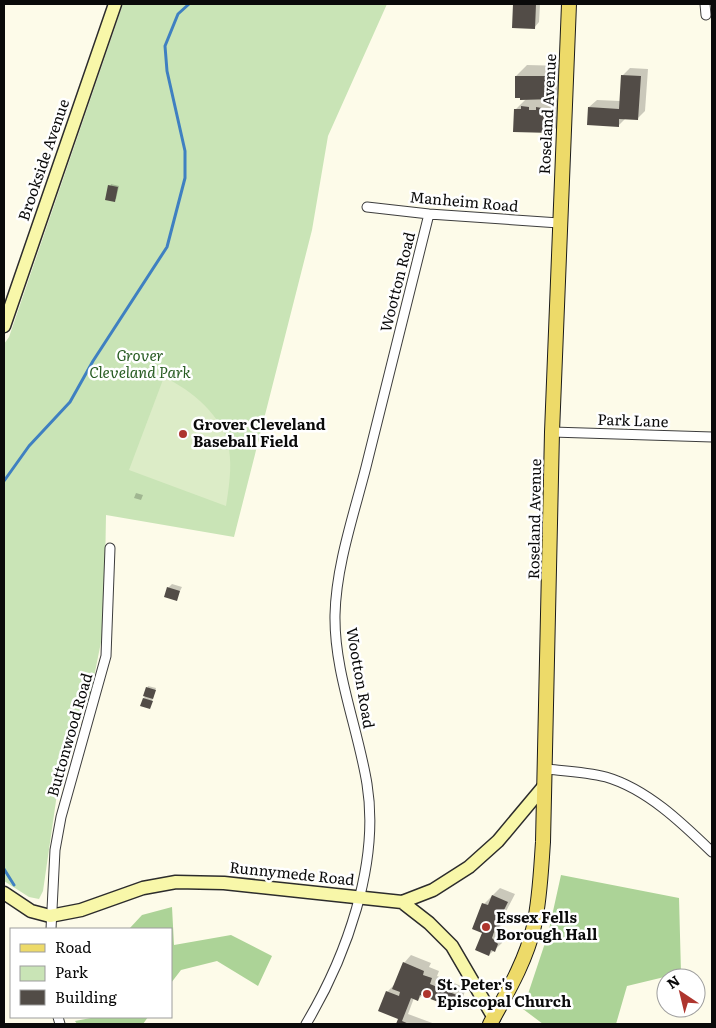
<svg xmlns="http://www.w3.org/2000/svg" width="716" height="1028" viewBox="0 0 716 1028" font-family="Literata,serif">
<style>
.green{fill:#c9e4b6}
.forest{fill:#acd397}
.pitch{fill:#dcecc7}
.shadow{fill:#0003}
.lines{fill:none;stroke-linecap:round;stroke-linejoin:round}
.stream{stroke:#3f80c1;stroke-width:3}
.building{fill:#524c47}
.street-casing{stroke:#3d3d3d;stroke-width:11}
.secondary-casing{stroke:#2c2c2c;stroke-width:15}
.primary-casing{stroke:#1b1b1b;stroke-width:16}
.street{stroke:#fff;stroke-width:9}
.secondary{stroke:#f8f7a9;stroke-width:12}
.primary{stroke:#edda69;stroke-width:14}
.poi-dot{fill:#ae352e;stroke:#fff;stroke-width:2}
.labels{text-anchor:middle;stroke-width:5;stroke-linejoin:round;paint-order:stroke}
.street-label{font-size:15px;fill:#0a0a0a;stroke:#fff}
.park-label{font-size:15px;font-style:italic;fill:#275b21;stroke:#fff}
.poi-label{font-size:15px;font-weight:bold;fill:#0a0a0a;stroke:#fff;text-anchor:start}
</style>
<rect width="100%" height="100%" fill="#fdfbe9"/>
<path class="green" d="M123 4H387L328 136 312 230 234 537 106 515 104 627 91 692 60 773 43 891 39 899 29 897 4 881V344L9 337Z"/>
<path class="forest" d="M561 875 679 898 681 973 627 986 616 1024H543L523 1009 548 934Z
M172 907 174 945 231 935 272 956 258 986 217 961 181 970 171 983V929H129L142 915Z
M96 1017H148L143 1024H77L75 1021Z"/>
<path class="pitch" d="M164 377C191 390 224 416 229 449 232 468 229 487 226 506L129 470Z"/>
<path class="shadow" d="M514 4H540L539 22 534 28 513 27Z
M527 65 565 66V87L554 98 564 99V120L553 131 515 110 528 97 516 76Z
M630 68 648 69 645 111 637 119 626 118 618 126 589 107 597 100 621 101 623 75Z
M111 184 119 186 116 199H106Z
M136 493 143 495 141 500 134 498Z
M172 584 182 587 176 599 168 588Z
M148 686 156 688 150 708 142 705Z
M500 888 515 894 503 917 507 918 505 921 498 930 504 936 502 943 489 955 483 932 484 904Z
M411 955 431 963 429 967 439 971 437 976 466 988 462 1000 454 1007 423 994 418 1000 414 998 408 1014 435 1024H398L400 1018 387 992 395 984 404 963Z"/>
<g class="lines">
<path class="stream" d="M4 481 29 446 70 402 93 361 167 247 185 178V151L167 71 165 46 178 14 189 4
M4 869 14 885"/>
</g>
<path class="building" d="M513 4H536L535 29 512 28Z
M621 75 641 76 638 120 619 119V127L587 125 588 107 619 109Z
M515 76H554V99L520 100V98H515Z
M521 106 529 107V110H536V107L553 110V133L513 132 514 109H521Z
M108 185 118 187 115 202 105 200Z
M167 587 180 591 177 601 164 597Z
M146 687 156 690 153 699 143 696Z
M143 698 153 701 150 709 140 706Z
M492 895 508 902 497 924 500 925 498 930 495 929 492 938 498 944 495 952 491 950 489 956 475 950 482 933 472 929 482 903 488 905Z
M403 962 424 971 423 975 432 978 430 984 459 996 454 1008 420 995 418 1001 411 998 402 1021 409 1024H396L398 1019 378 1011 386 991 399 996 400 992 392 989Z"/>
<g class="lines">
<defs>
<path id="street" d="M705 4 706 15
M367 207 429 214 559 223
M552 432 712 437
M546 769C566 771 587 772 606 777 647 789 682 823 712 852
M51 929 55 850 61 817 106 656 110 548
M58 1017 60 1024
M306 1024C346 957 380 864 367 784 358 728 334 672 335 615 336 566 354 514 366 467 387 383 408 299 429 214"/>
<path id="secondary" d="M4 326 115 4
M4 893 31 911 50 916 81 910 143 888 176 882 224 883 402 902 433 890 469 867 498 841 544 786
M402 902 429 923 452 946 494 1018"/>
<path id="primary" d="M490 1024C507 993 526 961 534 926 540 898 541 870 543 842L552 432 569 4"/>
</defs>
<use href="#street" class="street-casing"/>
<use href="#secondary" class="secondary-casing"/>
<use href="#primary" class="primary-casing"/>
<use href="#street" class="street"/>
<use href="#secondary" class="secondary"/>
<use href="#primary" class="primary"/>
</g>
<g class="poi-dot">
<circle cx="183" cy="434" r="5"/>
<circle cx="486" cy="927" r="5"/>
<circle cx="427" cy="994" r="5"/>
</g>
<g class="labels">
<g class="street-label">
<text transform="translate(548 114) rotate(-87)" y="5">Roseland Avenue</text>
<text transform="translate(44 160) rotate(-71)" y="5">Brookside Avenue</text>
<text transform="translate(464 202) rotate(5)" y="5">Manheim Road</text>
<text transform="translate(398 282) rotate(-76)" y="5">Wootton Road</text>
<text transform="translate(633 421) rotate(2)" y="5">Park Lane</text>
<text transform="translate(535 519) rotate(-89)" y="5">Roseland Avenue</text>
<text transform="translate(360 678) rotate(80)" y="5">Wootton Road</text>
<text transform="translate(70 735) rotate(-74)" y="5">Buttonwood Road</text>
<text transform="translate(292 874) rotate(6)" y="5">Runnymede Road</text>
</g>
<g class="park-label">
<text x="140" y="361">Grover<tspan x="140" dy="17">Cleveland Park</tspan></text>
</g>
<g class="poi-label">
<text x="193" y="430">Grover Cleveland<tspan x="193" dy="17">Baseball Field</tspan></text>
<text x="496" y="923">Essex Fells<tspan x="496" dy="17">Borough Hall</tspan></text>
<text x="437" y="990">St. Peter's<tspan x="437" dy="17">Episcopal Church</tspan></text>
</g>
</g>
<rect width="716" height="1028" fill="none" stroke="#0a0a0a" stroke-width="10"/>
<rect x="10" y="928" width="162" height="90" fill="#ffffff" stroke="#9d9d9d"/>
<rect x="20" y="944" width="25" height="8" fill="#edda69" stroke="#9d9d9d"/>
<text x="55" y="953" font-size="15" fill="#0a0a0a">Road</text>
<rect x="20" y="966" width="25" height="15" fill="#c9e4b6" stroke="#9d9d9d"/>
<text x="55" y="978" font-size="15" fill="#0a0a0a">Park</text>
<rect x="20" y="990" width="25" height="15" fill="#524c47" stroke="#9d9d9d"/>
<text x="55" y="1003" font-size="15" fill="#0a0a0a">Building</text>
<g transform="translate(681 993) rotate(325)"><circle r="24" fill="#ffffff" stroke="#9d9d9d"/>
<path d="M0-4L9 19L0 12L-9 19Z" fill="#ae352e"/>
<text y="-8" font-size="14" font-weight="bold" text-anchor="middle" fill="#0a0a0a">N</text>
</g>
</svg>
